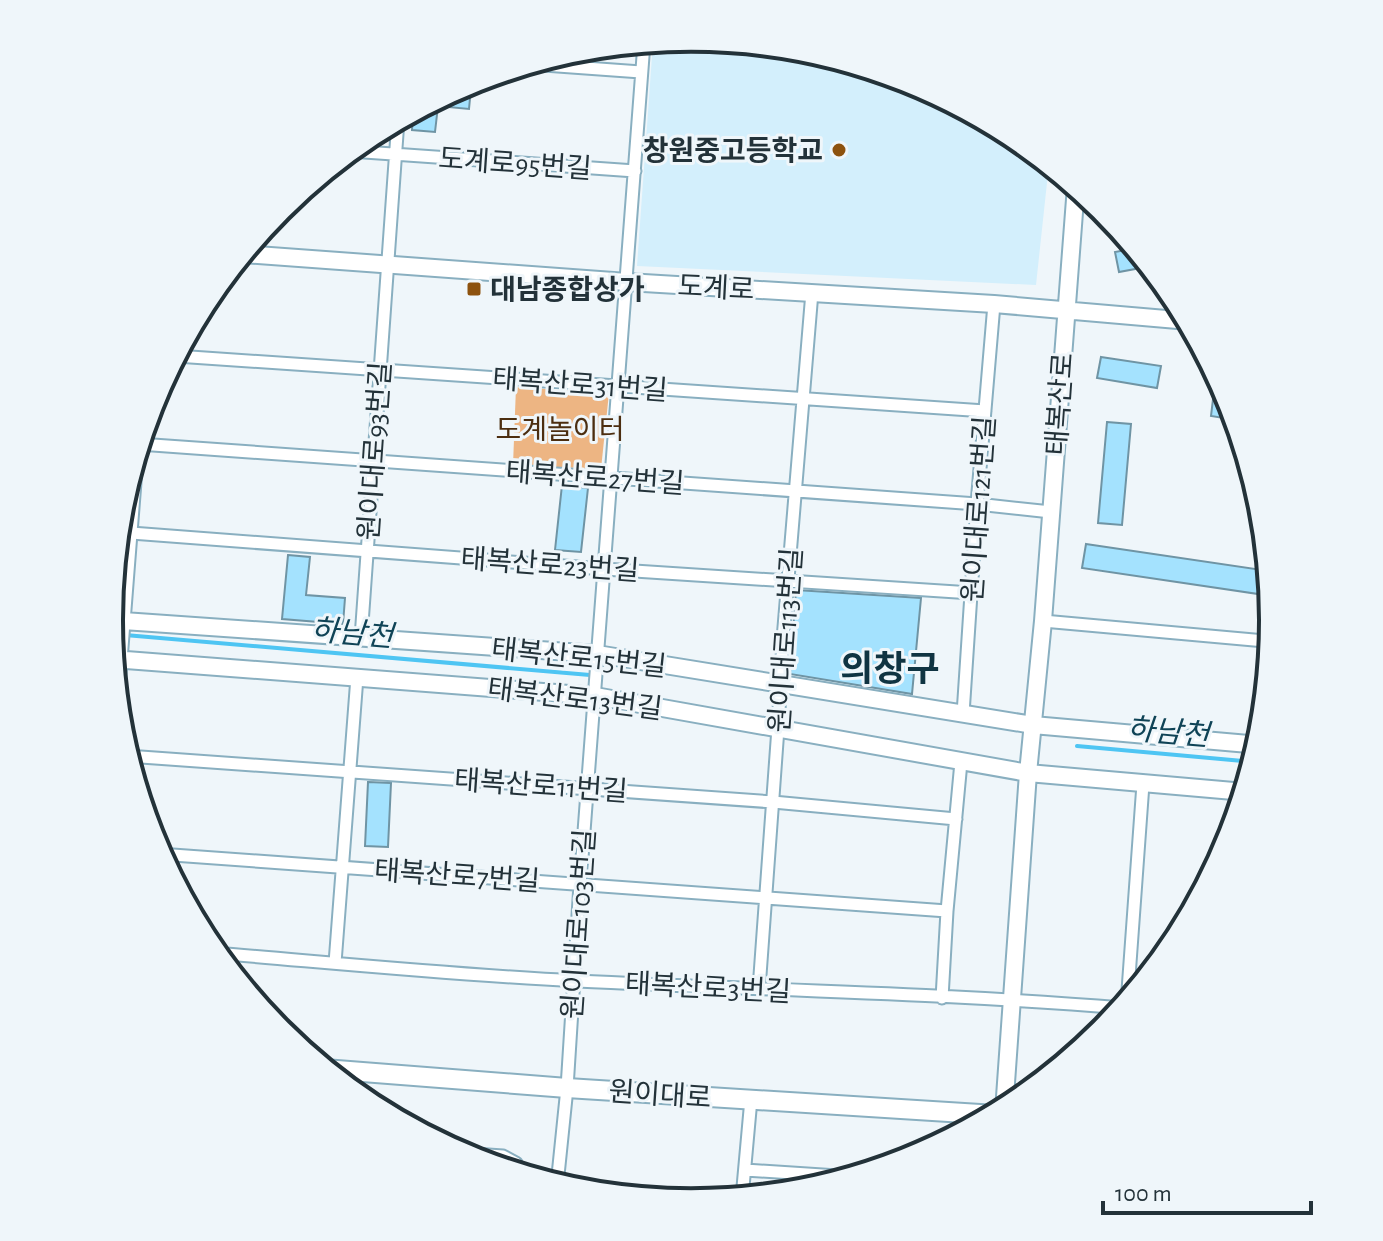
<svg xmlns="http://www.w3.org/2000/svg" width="1383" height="1241" viewBox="0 0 1383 1241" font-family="'Alegreya Sans','Noto Sans KR',sans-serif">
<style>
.built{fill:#d3effc}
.green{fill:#edb583}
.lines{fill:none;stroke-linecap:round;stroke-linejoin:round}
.stream{stroke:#4ec5f3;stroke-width:4}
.building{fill:#a4e2fe;stroke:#6f94a4;stroke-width:2}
.street-casing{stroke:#89afc0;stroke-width:15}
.secondary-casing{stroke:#89afc0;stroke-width:20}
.primary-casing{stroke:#89afc0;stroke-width:22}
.street{stroke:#fff;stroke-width:11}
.secondary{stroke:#fff;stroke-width:16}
.primary{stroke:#fff;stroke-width:18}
.poi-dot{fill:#8d520e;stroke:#eff6fa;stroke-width:3}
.labels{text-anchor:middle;stroke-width:6;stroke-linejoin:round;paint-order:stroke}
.poi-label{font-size:28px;font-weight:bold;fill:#233239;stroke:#eff6fa;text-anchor:end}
.street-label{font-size:28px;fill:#233239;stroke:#eff6fa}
.park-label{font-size:28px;fill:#4c2e10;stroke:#eff6fa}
.water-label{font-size:30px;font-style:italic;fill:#0f4356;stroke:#eff6fa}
.district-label{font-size:36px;font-weight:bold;fill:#103442;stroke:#eff6fa}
.rim{fill:none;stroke:#233239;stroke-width:4}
</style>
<rect width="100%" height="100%" fill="#eff6fa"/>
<path class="built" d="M692 38 806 49 915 83 1015 136 1049 164 1036 285 637 266 653 42Z"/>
<path class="green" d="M516 387 609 393 601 469 513 465Z"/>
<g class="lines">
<path class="stream" d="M125 635 590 675
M1077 746 1254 762"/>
</g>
<path class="building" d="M460 87 471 88 469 109 438 106 435 132 412 130 413 112Z
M1136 248 1151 266 1119 272 1115 252Z
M1101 357 1161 366 1157 388 1097 378Z
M1214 391 1227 394 1236 420 1211 416Z
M1107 422 1131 424 1122 525 1098 523Z
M562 485 588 488 581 552 555 550Z
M1086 544 1269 571 1265 595 1082 568Z
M288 555 310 557 306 595 345 598 343 624 282 619Z
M796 590 921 598 912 694 790 674Z
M368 782 391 783 388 847 365 846Z"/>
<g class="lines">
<defs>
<path id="street" d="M530 64 641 72
M350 151 635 171
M176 356 985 411
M139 444 977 504 1051 512
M118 532 604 569 972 593
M1043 621 1265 641 1262 738
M361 638 398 120
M963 714 977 504 994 304
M127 756 773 802 956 819
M1234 828 1237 791
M159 854 947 911
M214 953C335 963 456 975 577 981 759 990 942 993 1123 1008
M335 963 357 677
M759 989 778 728 783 639 812 292
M942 998 947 911 961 762
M1127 1004 1143 784
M459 1153 503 1156 516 1163 515 1173
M745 1170 853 1177
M557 1185 567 1088 580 884 644 43
M742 1198 751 1099"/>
<path id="secondary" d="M243 254 627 282 994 304 1189 321
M109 620 597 654 1033 725 1260 745
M113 659 595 696 1028 773 1245 792
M116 692 134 463
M1004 1111 1028 773 1043 621 1076 186"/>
<path id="primary" d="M324 1069 567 1088 996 1115"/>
</defs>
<use href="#street" class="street-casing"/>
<use href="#secondary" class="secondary-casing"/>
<use href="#primary" class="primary-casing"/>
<use href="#street" class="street"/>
<use href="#secondary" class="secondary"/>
<use href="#primary" class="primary"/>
</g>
<g class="poi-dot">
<circle cx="839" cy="150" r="8"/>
<rect x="466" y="281" width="16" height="16" rx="4"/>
</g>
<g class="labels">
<g class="poi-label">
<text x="823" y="160">창원중고등학교</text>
<text x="490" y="299" text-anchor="start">대남종합상가</text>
</g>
<g class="street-label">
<text transform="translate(515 163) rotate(4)" y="10">도계로95번길</text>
<text transform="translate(716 287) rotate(3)" y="10">도계로</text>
<text transform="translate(580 384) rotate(4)" y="10">태복산로31번길</text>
<text transform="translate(1059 404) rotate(-86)" y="10">태복산로</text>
<text transform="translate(374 451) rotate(-86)" y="10">원이대로93번길</text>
<text transform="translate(595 477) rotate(4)" y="10">태복산로27번길</text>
<text transform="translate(978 509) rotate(-86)" y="10">원이대로121번길</text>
<text transform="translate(550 564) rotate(4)" y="10">태복산로23번길</text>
<text transform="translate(785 640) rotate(-86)" y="10">원이대로113번길</text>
<text transform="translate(579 657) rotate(6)" y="10">태복산로15번길</text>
<text transform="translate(575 698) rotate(7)" y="10">태복산로13번길</text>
<text transform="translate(541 785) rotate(4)" y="10">태복산로11번길</text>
<text transform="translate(457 875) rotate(4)" y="10">태복산로7번길</text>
<text transform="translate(578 924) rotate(-86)" y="10">원이대로103번길</text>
<text transform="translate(708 987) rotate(3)" y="10">태복산로3번길</text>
<text transform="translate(660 1094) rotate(4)" y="10">원이대로</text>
</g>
<g class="park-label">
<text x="560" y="439">도계놀이터</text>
</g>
<g class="water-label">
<text transform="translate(352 633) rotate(5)" y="10">하남천</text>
<text transform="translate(1168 732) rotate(5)" y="10">하남천</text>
</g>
<g class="district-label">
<text x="890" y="681">의창구</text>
</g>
</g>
<path d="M0 0H1383V1241H0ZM123 620a568 568 0 1 1 1136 0a568 568 0 1 1-1136 0Z" fill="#eff6fa" fill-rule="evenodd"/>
<path class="rim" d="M123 620a568 568 0 1 1 1136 0a568 568 0 1 1-1136 0Z"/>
<path d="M1103 1201v12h208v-12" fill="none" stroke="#233239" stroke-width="4"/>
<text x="1115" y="1201" font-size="24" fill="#233239" stroke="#eff6fa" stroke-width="6" paint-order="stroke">100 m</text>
</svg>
